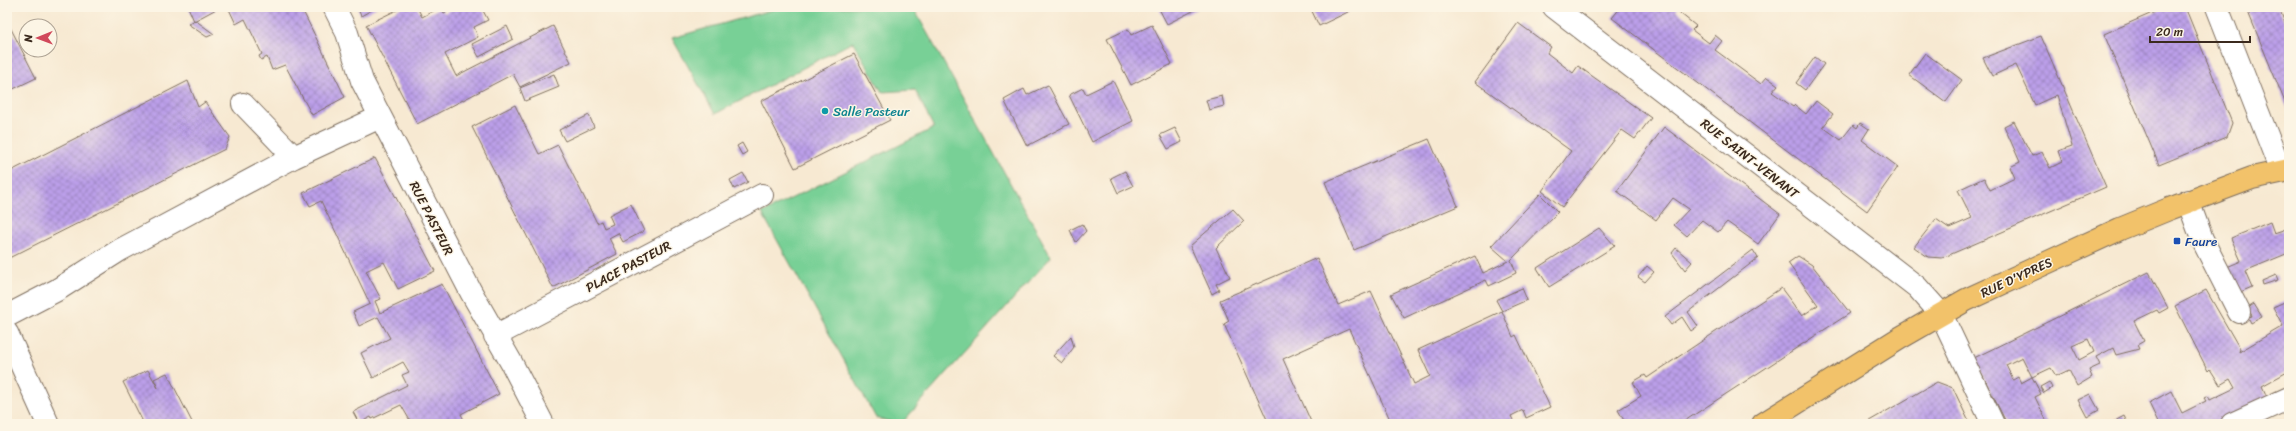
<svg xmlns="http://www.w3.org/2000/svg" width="2296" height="431" viewBox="0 0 2296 431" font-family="Sriracha,sans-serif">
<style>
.green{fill:#78d096;stroke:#5a7d5a}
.building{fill:url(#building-cross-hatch);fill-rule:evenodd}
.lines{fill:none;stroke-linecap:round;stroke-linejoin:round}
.minor-casing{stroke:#7d6d5d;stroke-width:24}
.major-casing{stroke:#7d6d5d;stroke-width:24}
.minor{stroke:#fff;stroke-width:22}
.major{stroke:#f2c26a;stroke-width:22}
.culture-dot{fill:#0f9aa8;stroke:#fcf5e5;stroke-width:1.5}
.transit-dot{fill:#1a4fb4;stroke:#fcf5e5;stroke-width:1.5}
.labels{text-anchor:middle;stroke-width:3;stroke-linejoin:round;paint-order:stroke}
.culture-label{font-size:13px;fill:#0d838f;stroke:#fcf5e5;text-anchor:start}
.street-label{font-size:13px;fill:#3b2a1e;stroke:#fcf5e5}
.transit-label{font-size:13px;fill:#164399;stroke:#fcf5e5;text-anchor:start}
</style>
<defs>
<pattern id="building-cross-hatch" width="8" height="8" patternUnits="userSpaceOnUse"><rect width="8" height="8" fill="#bb9fe9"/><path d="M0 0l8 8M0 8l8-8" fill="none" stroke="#9982bc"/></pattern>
</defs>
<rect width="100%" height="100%" fill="#fcf5e5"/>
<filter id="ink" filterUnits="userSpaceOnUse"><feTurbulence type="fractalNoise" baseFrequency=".025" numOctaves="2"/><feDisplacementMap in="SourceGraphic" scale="8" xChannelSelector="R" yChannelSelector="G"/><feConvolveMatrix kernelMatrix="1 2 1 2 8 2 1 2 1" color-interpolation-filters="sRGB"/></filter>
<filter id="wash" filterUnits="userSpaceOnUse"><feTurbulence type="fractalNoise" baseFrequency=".012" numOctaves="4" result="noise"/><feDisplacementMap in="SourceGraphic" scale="16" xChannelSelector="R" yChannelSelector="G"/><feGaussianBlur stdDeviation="0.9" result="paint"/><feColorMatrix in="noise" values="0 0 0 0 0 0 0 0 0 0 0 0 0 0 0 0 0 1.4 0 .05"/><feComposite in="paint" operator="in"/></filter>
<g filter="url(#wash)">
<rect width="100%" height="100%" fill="#f7e9d2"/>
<path class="green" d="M782 7H913L1051 257 901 424 876 418 762 213 934 128 915 90 882 92 853 42 715 114 672 38Z"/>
<g id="blocks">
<path class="building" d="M188 7H220L194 21Z
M228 7H301L345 97 312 115 285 65 272 70 267 57 261 60 259 56 262 54 245 19 236 24Z
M357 7H377L361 16Z
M403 7H417L422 17 441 7 444 13 456 7H481L488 20 474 27 478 37 445 54 456 76 553 26 571 62 520 87 513 74 417 124 366 25Z
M1158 7H1201L1167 24Z
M1310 7H1348L1350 11 1319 26Z
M1621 7H1679L1676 10 1696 26 1692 30 1709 43 1715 35 1722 41 1715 50 1761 84 1767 77 1778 85 1772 92 1793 107 1795 105 1806 114 1816 101 1833 114 1823 127 1841 140 1853 125 1857 128 1860 123 1869 129 1862 140 1898 167 1867 211 1612 18Z
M2166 7H2185L2232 123 2227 137 2159 165 2104 34Z
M2246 7H2272L2274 10 2279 8 2289 33V112Z
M195 20 214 34 207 37 188 24Z
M7 21 36 78 7 92Z
M1518 23 1551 47 1547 53 1573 73 1578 66 1651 118 1635 139 1622 130 1562 207 1542 191 1571 151 1475 82Z
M1152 25 1172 64 1131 85 1107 39 1128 29 1131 35Z
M507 26 513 39 479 57 472 44Z
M2041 36 2106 187 1942 258 1928 257 1914 247 1936 219 1949 228 1972 218 1958 190 1984 178 1990 190 2015 178 2010 167 2020 162 2004 126 2014 121 2032 156 2042 152 2050 168 2062 162 2058 151 2072 146 2057 95 2035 105 2016 65 1992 76 1983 58Z
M1925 53 1962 80 1946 102 1909 75Z
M854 54 890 120 795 168 761 101Z
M1815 57 1824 64 1805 90 1796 83Z
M554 74 559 87 525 101 520 88Z
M188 81 198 107 205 102 230 137 225 149 7 259V173Z
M1113 81 1133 121 1092 142 1069 95 1083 88 1086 94Z
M1048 85 1069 124 1027 146 1004 100 1024 89 1027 95Z
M1222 96 1224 106 1209 110 1206 100Z
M515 105 539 154 558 145 597 223 601 221 604 228 613 224 609 215 631 204 644 231 623 242 618 233 609 238 617 254 553 288 472 127Z
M589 115 594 127 565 141 559 130Z
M1664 127 1780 214 1758 244 1727 222 1718 232 1702 220 1687 236 1674 225 1689 209 1673 198 1656 220 1617 191Z
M1175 128 1182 142 1168 149 1160 135Z
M1429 139 1458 206 1354 250 1325 182Z
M742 143 747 152 742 155 737 146Z
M375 158 435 271 398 289 384 262 366 271 381 299 375 301 380 313 442 284 499 394 461 414 466 424H412L401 405 372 419 371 417 359 423 353 412 407 385 402 375 409 372 403 362 373 378 361 353 390 338 378 317 359 326 353 312 370 304 321 201 310 206 303 193Z
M1125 171 1133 186 1118 193 1111 178Z
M743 173 748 182 734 189 730 180Z
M1540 194 1558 212 1511 260 1516 273 1489 286 1486 280 1404 318 1391 294 1475 256 1483 273 1508 261 1491 246Z
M1233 209 1244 221 1216 248 1230 277 1216 284 1219 290 1212 294 1190 246Z
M2270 222 2274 233 2289 228V261L2286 254 2245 271 2252 287 2238 293 2227 267 2241 261 2231 238Z
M1082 224 1086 231 1076 242 1070 230Z
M1599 228 1615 246 1549 287 1537 268Z
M1676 248 1692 262 1685 270 1672 253Z
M1753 250 1758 258 1688 312 1698 326 1691 331 1682 317 1671 325 1665 317Z
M1798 256 1812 265 1850 313 1680 424H1626L1618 410 1641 396 1633 382 1645 375 1647 378 1781 288 1802 316 1818 305 1788 263Z
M1317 258 1338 305 1371 291 1414 384 1430 376 1418 350 1502 311 1513 337 1516 335 1550 407 1526 418 1523 410 1511 416 1515 424H1392L1349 329 1283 359 1312 424H1269L1224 324 1229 321 1220 300Z
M1647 266 1654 272 1645 282 1638 277Z
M2149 272 2168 308 2159 313 2157 310 2134 321 2144 341 2137 345 2139 349 2116 355 2113 348 2096 357 2100 365 2089 370 2092 377 2077 386 2069 370 2056 376 2051 368 2032 377 2022 357 2006 365 2013 380 2018 377 2021 383 2032 377 2041 394 2035 397 2048 424H2007L1974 358ZM2088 339 2094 352 2079 360 2072 346Z
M2276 275 2278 280 2263 285 2262 281Z
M1522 288 1527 300 1502 311 1496 300Z
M2206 290 2240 349 2239 352 2283 326 2273 307 2289 300V371L2262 386 2268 399 2216 424H2159L2149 403 2171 391 2182 413 2206 401 2204 398 2208 396 2210 400 2235 388 2230 379 2220 385 2210 369 2208 371 2175 306Z
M2254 304 2262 317 2251 323 2248 317 2252 316 2248 308Z
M1071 336 1074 347 1062 363 1053 356Z
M148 370 158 388 154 379 167 373 193 424H144L123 382Z
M1937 382 1953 388 1970 424H1864Z
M2049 382 2052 388 2044 393 2040 387Z
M2090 394 2099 410 2087 417 2078 400Z
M2124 416 2128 424H2109Z"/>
</g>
</g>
<g filter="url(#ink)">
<use href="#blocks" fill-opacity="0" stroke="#7d6d5d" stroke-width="1"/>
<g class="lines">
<defs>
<path id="minor" d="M334 7 347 33 362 81 471 292 511 362 543 424
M1554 7 1917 287 1941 314 1993 424
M2217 7 2281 171
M243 104 294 157 380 117
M2188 201 2202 239 2239 312
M7 316 57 290 120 250 294 157
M7 333 48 424
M495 336 762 195
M2232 424 2289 398"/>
<path id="major" d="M1763 424 1900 338 1966 300 2120 229 2169 209 2252 178 2289 170"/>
</defs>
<use href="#minor" class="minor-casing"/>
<use href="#major" class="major-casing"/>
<use href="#minor" class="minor"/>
<use href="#major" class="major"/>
</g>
</g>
<circle class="culture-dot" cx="825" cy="111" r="4"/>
<rect class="transit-dot" x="2173" y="237" width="8" height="8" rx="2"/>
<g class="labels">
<g class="culture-label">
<text x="833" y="116">Salle Pasteur</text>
</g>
<g class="street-label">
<text transform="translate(1750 158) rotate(38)" y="5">RUE SAINT-VENANT</text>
<text transform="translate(432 218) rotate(63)" y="5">RUE PASTEUR</text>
<text transform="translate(628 266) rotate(-28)" y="5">PLACE PASTEUR</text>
<text transform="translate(2016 277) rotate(-25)" y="5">RUE D'YPRES</text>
</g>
<g class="transit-label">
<text x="2185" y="246">Faure</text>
</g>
</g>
<rect width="2296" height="431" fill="none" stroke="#fcf5e5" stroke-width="24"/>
<g transform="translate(38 38) rotate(269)"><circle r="19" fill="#fcf5e5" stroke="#afa495"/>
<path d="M0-3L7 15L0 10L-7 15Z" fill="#d1495b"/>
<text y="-6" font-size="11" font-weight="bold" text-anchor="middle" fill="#3b2a1e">N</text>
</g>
<path d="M2150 36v6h100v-6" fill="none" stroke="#3b2a1e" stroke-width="2"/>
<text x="2156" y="36" font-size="12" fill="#3b2a1e" stroke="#fcf5e5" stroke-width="3" paint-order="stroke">20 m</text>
</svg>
